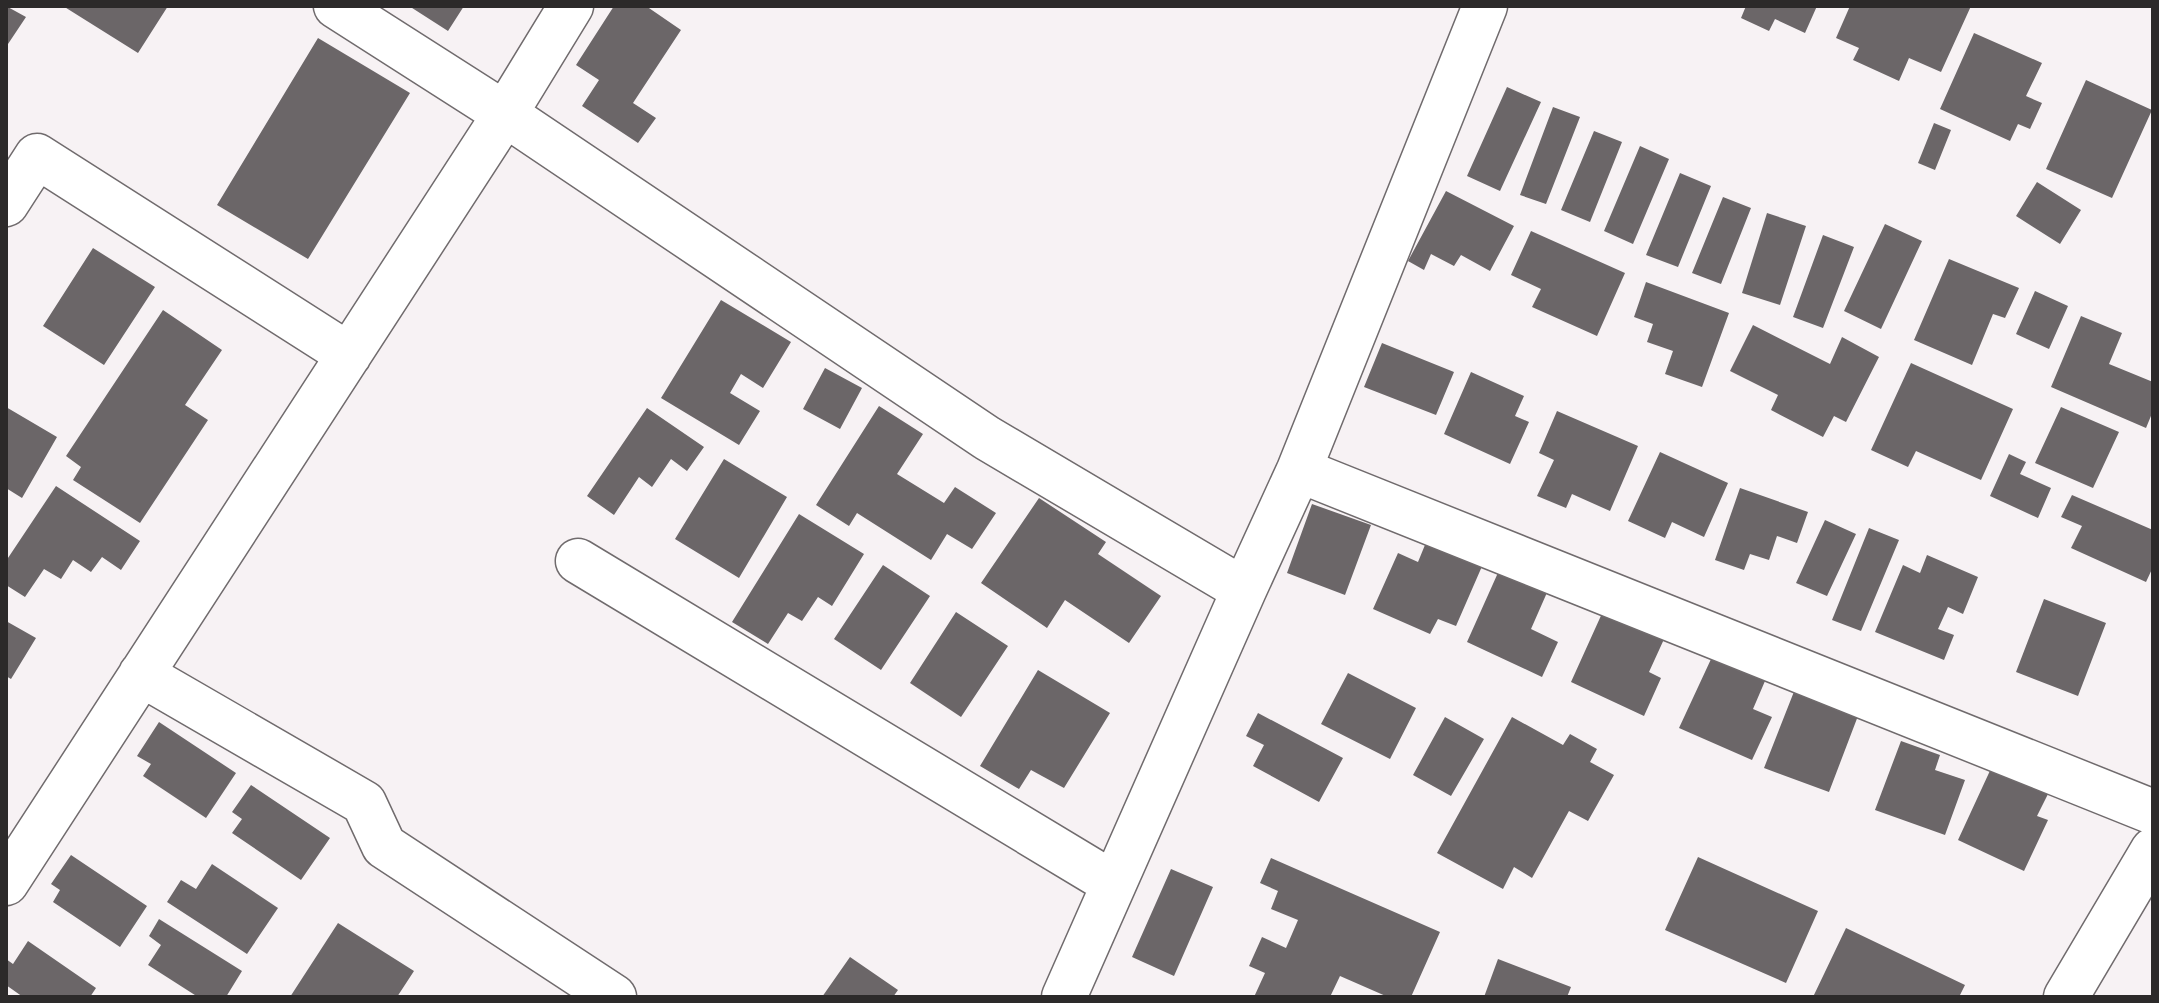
<svg xmlns="http://www.w3.org/2000/svg" width="2159" height="1003" viewBox="0 0 2159 1003" font-family="Karla,sans-serif">
<style>
.building{fill:#6b6668}
.lines{fill:none;stroke-linecap:round;stroke-linejoin:round}
.street-casing{stroke:#706b6d;stroke-width:47}
.street{stroke:#fff;stroke-width:44}
</style>
<rect width="100%" height="100%" fill="#f7f2f4"/>
<path class="building" d="M6 6 26 17 6 47Z
M63 6H168L138 53Z
M409 6H464L448 31Z
M614 6H646L681 30 633 103 656 118 638 143 582 106 599 80 576 65Z
M1746 6H1817L1805 33 1775 19 1769 31 1741 18Z
M1850 6H1971L1941 72 1909 58 1899 81 1853 60 1859 48 1836 38Z
M1974 33 2042 63 2026 96 2042 103 2030 129 2018 124 2010 141 1940 109Z
M318 38 410 93 308 259 217 205Z
M2086 80 2152 110 2112 198 2046 169Z
M1507 87 1541 102 1500 191 1467 176Z
M1553 107 1580 117 1546 204 1520 195Z
M1934 123 1951 130 1935 170 1918 163Z
M1594 131 1622 142 1590 222 1561 210Z
M1640 146 1669 159 1633 244 1604 231Z
M1680 173 1711 186 1678 267 1646 255Z
M2037 182 2081 210 2060 244 2016 216Z
M1446 191 1514 226 1490 271 1461 255 1454 266 1431 254 1424 270 1408 261Z
M1723 197 1751 208 1721 284 1692 273Z
M1767 213 1806 226 1780 305 1742 293Z
M1885 224 1922 241 1881 329 1844 311Z
M1531 231 1625 273 1597 336 1532 307 1541 289 1511 275Z
M1823 235 1854 247 1823 328 1793 317Z
M93 248 155 287 104 365 43 326Z
M1949 259 2019 288 2005 318 1993 314 1972 365 1914 340Z
M1646 282 1729 313 1702 387 1665 374 1673 351 1647 342 1653 324 1634 317Z
M2035 291 2068 306 2049 349 2016 334Z
M721 300 791 342 763 388 741 374 730 393 760 411 739 445 661 398Z
M163 310 222 350 185 405 208 420 140 523 73 480 81 467 66 456Z
M2081 316 2122 333 2109 364 2153 382V411L2146 428 2051 387Z
M1753 325 1830 364 1842 337 1879 357 1846 422 1834 416 1823 437 1771 410 1778 395 1730 371Z
M1382 343 1454 372 1436 415 1364 387Z
M1911 363 2013 409 1981 480 1916 451 1908 467 1871 450Z
M825 368 862 388 840 429 803 409Z
M1471 372 1524 396 1515 416 1529 422 1510 464 1444 434Z
M879 406 923 434 897 474 944 503 955 487 996 513 972 549 947 534 931 560 857 513 849 526 816 505Z
M6 407 57 437 22 498 6 488Z
M2061 407 2119 432 2093 488 2035 463Z
M647 408 704 447 687 471 671 459 652 487 639 477 614 515 587 496Z
M1557 411 1638 446 1610 511 1572 494 1566 508 1537 496 1554 460 1539 453Z
M1660 452 1728 483 1704 537 1672 522 1665 538 1628 521Z
M2009 454 2026 462 2020 474 2051 488 2038 518 1990 496Z
M724 459 787 497 739 578 675 539Z
M56 486 140 541 121 570 102 557 91 572 73 560 61 579 44 569 25 597 6 585V561Z
M1740 488 1808 512 1797 543 1777 536 1769 560 1750 554 1744 570 1715 560Z
M2072 495 2153 530V567L2146 582 2071 548 2082 526 2061 517Z
M1039 498 1106 542 1098 554 1161 596 1129 643 1065 600 1047 628 981 583Z
M1312 504 1371 525 1345 595 1287 573Z
M799 514 864 554 832 606 818 597 802 621 788 613 768 644 732 622Z
M1825 520 1856 534 1827 596 1796 583Z
M1869 528 1899 540 1861 631 1832 620Z
M1427 540 1483 564 1456 626 1438 619 1430 634 1373 609 1398 553 1418 562Z
M1927 555 1978 577 1963 614 1948 607 1938 629 1954 635 1944 660 1875 632 1903 565 1920 573Z
M883 565 930 596 881 670 834 639Z
M1501 566 1549 588 1531 629 1558 642 1542 677 1467 642Z
M2044 599 2106 623 2078 696 2016 672Z
M1604 609 1665 637 1649 672 1661 678 1644 716 1571 682Z
M956 612 1008 646 961 717 910 683Z
M6 621 36 638 11 679 6 676Z
M1712 657 1765 681 1753 709 1772 717 1752 760 1679 728Z
M1038 670 1110 713 1064 788 1031 770 1019 789 980 766Z
M1348 673 1416 708 1390 759 1321 724Z
M1797 684 1861 708 1829 792 1764 768Z
M1258 713 1343 758 1319 802 1253 766 1264 745 1246 736Z
M1445 717 1484 739 1451 796 1413 775Z
M1512 717 1563 745 1570 734 1597 749 1590 762 1614 775 1588 821 1569 811 1532 878 1514 867 1503 889 1437 853Z
M159 722 236 773 206 818 143 776 151 764 137 756Z
M1901 741 1940 755 1935 770 1965 780 1945 835 1875 810Z
M1994 762 2051 788 2037 816 2048 820 2024 871 1958 840Z
M251 785 330 838 301 880 232 833 242 819 232 812Z
M71 855 147 906 120 947 53 902 60 890 51 884Z
M1698 857 1818 911 1786 983 1665 930Z
M1271 858 1440 932 1411 997H1388L1340 976 1330 997H1254L1265 973 1249 966 1262 937 1286 948 1298 920 1271 909 1278 891 1260 883Z
M212 864 278 908 247 954 167 902 181 880 196 889Z
M1171 869 1213 887 1174 976 1132 957Z
M159 919 242 971 226 997H198L148 965 161 945 149 936Z
M338 923 414 971 397 997H290Z
M1846 928 1965 985 1959 997H1813Z
M28 941 96 988 90 997H23L6 985V959L13 964Z
M850 957 898 990 893 997H822Z
M1498 959 1571 987 1567 997H1484Z"/>
<g class="lines">
<defs>
<path id="street" d="M336 6 505 114 987 438 1244 590
M6 204 37 156 349 355
M1299 470 2153 812
M578 561 1114 884
M141 674 364 803 384 846 614 997
M6 883 505 114 571 6
M1064 997 1244 590 1299 470 1485 6
M2066 997 2153 850"/>
</defs>
<use href="#street" class="street-casing"/>
<use href="#street" class="street"/>
</g>
<rect width="2159" height="1003" fill="none" stroke="#2c2a2a" stroke-width="16"/>
</svg>
